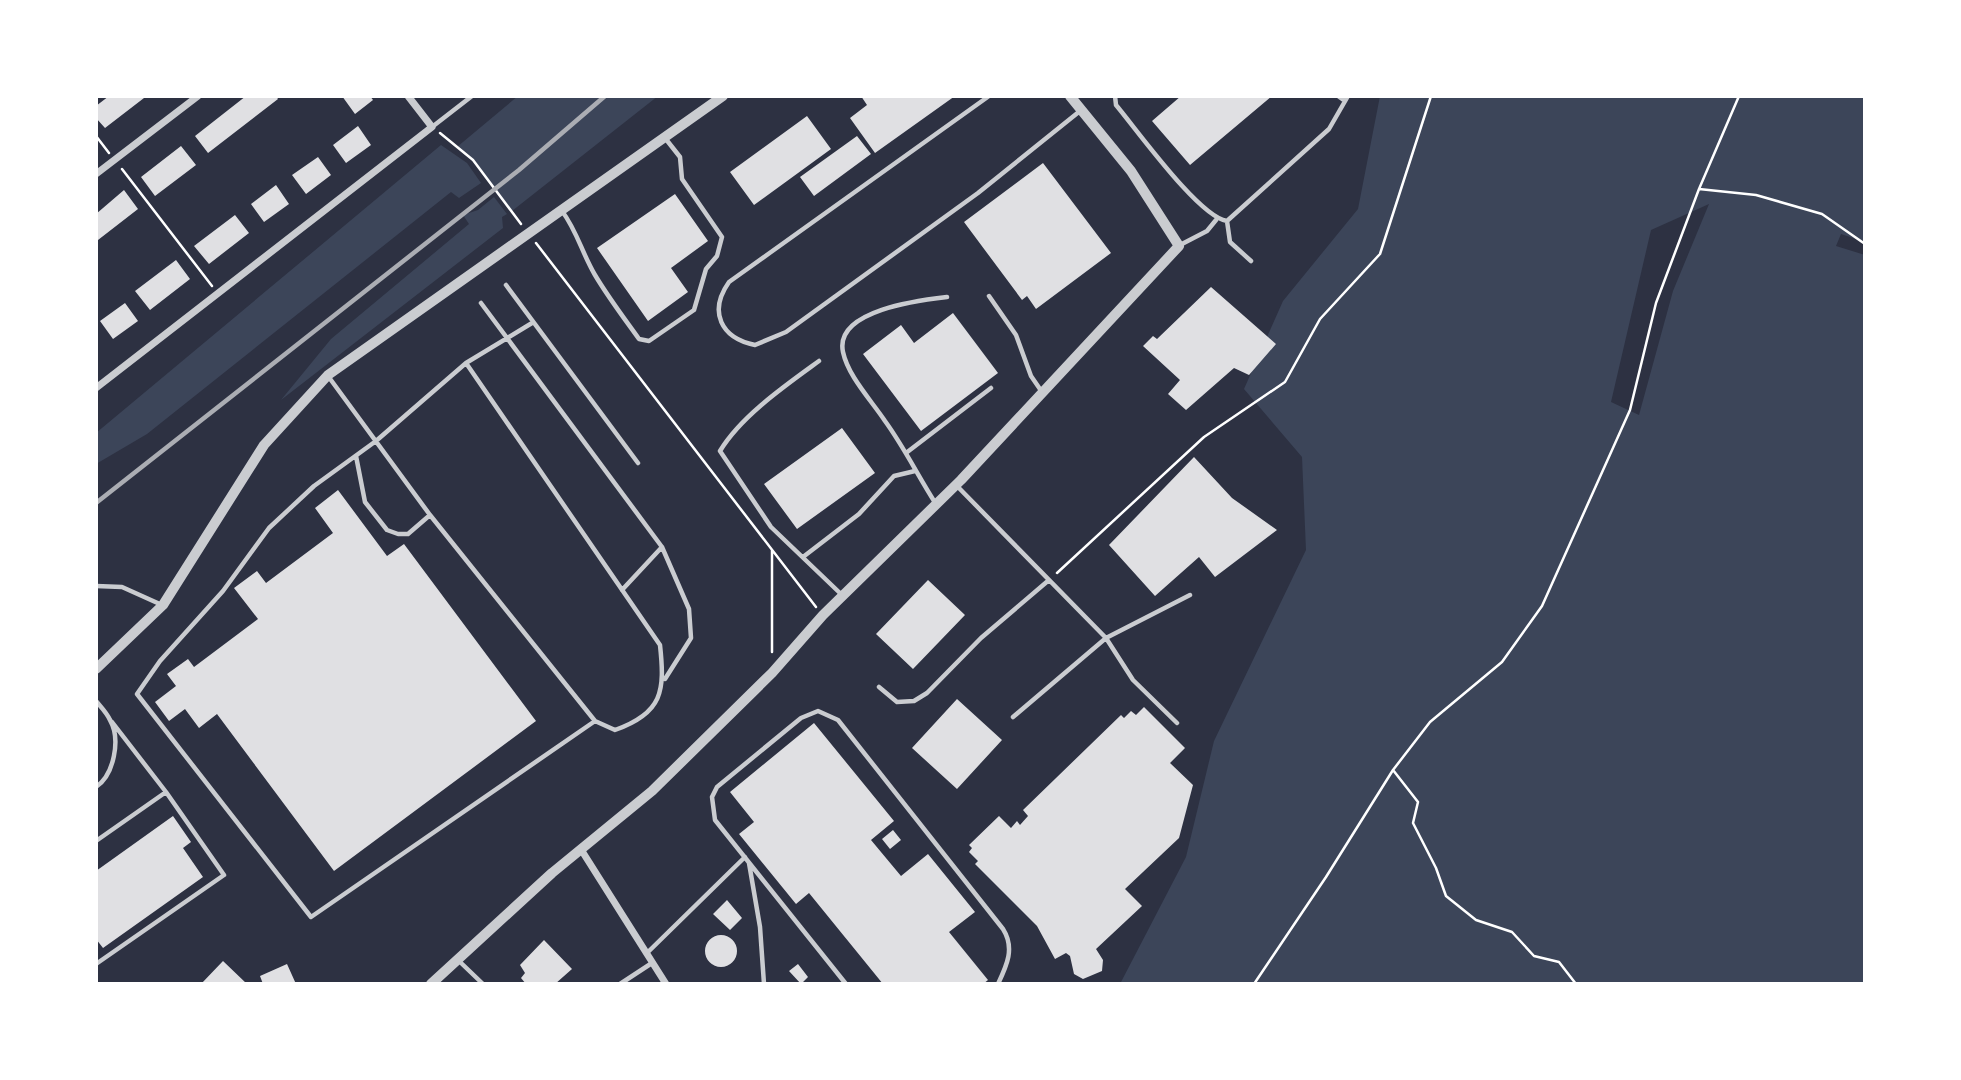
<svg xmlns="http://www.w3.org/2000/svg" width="1961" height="1080" viewBox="0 0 1961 1080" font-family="'Roboto Serif',serif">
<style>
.green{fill:#3c4559;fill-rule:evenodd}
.building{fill:#e0e0e3}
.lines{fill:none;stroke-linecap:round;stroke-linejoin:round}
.path{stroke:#fff;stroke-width:2.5}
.service{stroke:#caccd0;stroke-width:4.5}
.minor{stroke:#caccd0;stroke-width:7}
.tertiary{stroke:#caccd0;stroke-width:10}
.rail{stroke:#abadb3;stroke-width:4.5}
</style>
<rect width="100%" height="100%" fill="#2d3142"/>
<path class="green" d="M518 96H658L512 211 473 160 457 147Z
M1380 96H1865V242L1841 234 1836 246 1865 255V984H1120L1186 857 1214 741 1306 550 1302 457 1244 389 1283 301 1358 209ZM1709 204 1673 291 1639 415 1611 402 1651 230Z
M441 145 467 163 481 183 459 198 451 192 147 434 96 464V433Z
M494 197 507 214 502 217 503 228 281 400 331 339 469 224 463 215 478 210Z"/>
<path class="building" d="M109 96H143L144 98 105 128 96 118V106Z
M246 96H276L278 99 208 153 195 136Z
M342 96H370L373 100 355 114Z
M861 96H955L875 153 850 118 867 105Z
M1181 96H1272L1190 165 1152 121Z
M807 116 831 149 754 205 730 172Z
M358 126 371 145 346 163 333 145Z
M857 136 871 154 814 196 800 177Z
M181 146 196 165 155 196 141 177Z
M318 157 331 175 306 194 292 175Z
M1043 163 1111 253 1036 309 1027 296 1022 300 964 222Z
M276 185 289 204 264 222 251 204Z
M124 190 138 209 98 240 96 214Z
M675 194 708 241 671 268 688 292 648 321 597 248Z
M235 215 249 233 209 264 194 246Z
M176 260 190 279 150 310 135 291Z
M1211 287 1276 344 1249 375 1234 368 1186 410 1168 394 1180 380 1143 346 1153 336 1157 339Z
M125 303 138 321 113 339 100 321Z
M953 313 998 373 921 431 863 354 901 325 914 343Z
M842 428 875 473 797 529 764 484Z
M1194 457 1232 498 1277 530 1215 577 1199 557 1155 596 1109 545Z
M338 490 387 556 404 544 536 721 334 871 217 714 199 728 185 709 169 721 155 702 176 686 167 674 188 659 194 667 258 619 234 588 257 571 266 583 333 533 315 508Z
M928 580 965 615 913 669 876 634Z
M957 699 1002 740 957 789 912 748Z
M1144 707 1185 748 1170 763 1193 785 1179 838 1125 889 1142 906 1096 949 1103 960 1102 971 1083 979 1074 974 1070 956 1066 953 1055 959 1037 926 975 864 978 861 969 852 972 848 969 845 999 816 1011 828 1017 821 1020 825 1028 816 1023 810 1121 715 1124 718 1131 711 1136 715Z
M814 723 894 821 871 840 901 876 928 854 975 912 949 932 988 980 983 984H883L809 893 796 904 739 834 754 822 730 792Z
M173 816 191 842 183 848 203 877 103 948 96 939V871Z
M893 830 901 840 890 849 882 839Z
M727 900 742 918 730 930 713 914Z
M705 951a16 16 0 1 1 32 0a16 16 0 1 1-32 0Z
M544 940 572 969 555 984H526L521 978 525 973 520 965Z
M223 961 247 984H201Z
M287 964 296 984H263L260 976Z
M798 964 808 977 801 984 789 971Z"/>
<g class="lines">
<path class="path" d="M1739 96 1699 189 1756 195 1822 214 1865 244
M440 133 473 160 521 224
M96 136 109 153
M122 169 212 286
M536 243 816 607
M1057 573 1204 437 1285 382 1320 319 1380 254 1431 96
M772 652V550
M1393 770 1418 802 1413 823 1436 868 1446 896 1476 920 1512 932 1534 956 1559 962 1576 984
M1254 984 1326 877 1393 770 1430 722 1502 662 1542 606 1630 410 1656 303 1699 189"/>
<path class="service" d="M989 96 729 282C708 312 721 338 755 345L786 332 978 193 1080 111
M1115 96 1116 105C1137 130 1199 217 1227 221L1329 129 1348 96
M1338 96 1345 101
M432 127 472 96
M562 211C577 231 582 253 595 275 608 297 624 318 639 339L649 341 694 310 706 269 717 256 722 237 682 179 680 157 665 138
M1227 221 1230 242 1251 261
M1180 245 1207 231 1216 220
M506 285 638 463
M989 296 1016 335 1031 376 1042 392
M481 303 662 547 689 609 691 638 665 679
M532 323 466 363 376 441 314 486 269 528 223 591 160 661 137 694 311 917 595 721
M819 361C786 385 741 416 720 451L771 527 842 595
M328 376 430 515 595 721 615 730C663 713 665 691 660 645L466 363
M906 453 991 388
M356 456 365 502 387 530 398 534H408L430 515
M957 486 1106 638 1133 680 1177 723
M936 504C918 476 904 447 885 421 871 400 848 376 843 352 834 310 921 300 947 297
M803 557 859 514 894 476 915 471
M96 586 122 587 162 605
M622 590 662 547
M879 687 897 702 914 701 927 693 981 638 1049 580
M96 701C101 707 107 713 110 720 121 739 114 775 96 787
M1013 717 1106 638 1190 595
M112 722 166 792
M96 841 166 792 224 875 96 964
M749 863 760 927 764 984
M647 953 745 857
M459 961 483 984
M620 984 652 963
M846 984 715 820 712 797 717 787 801 718 818 711 838 720 1003 929C1015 948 1007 965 998 984"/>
<path class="minor" d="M96 174 198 96
M96 388 432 127 408 96
M582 851 666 984"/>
<path class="tertiary" d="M96 669 163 605 264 445 328 375 723 96
M431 984 552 873 652 791 772 673 823 615 961 480 1179 246 1131 171 1070 96"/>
<path class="rail" d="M96 503 519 170 605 96"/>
</g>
<rect width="1961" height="1080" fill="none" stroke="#ffffff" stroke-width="196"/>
</svg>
